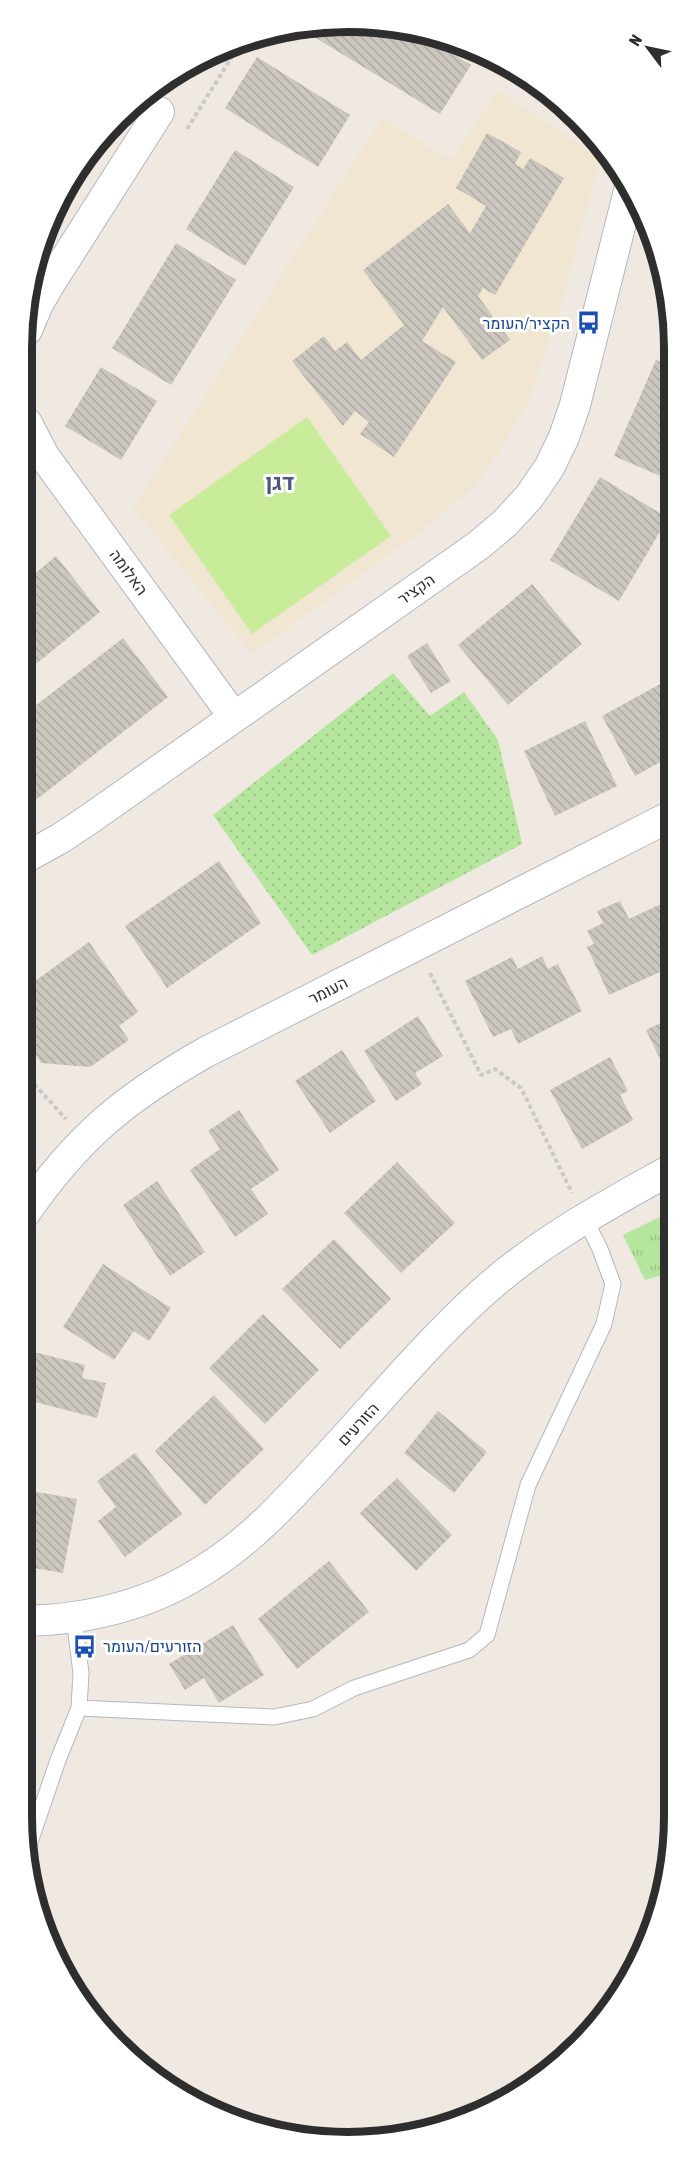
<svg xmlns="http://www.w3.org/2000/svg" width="696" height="2163" viewBox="0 0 696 2163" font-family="'Asap Condensed',Heebo,sans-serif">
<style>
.education{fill:#f0e6d1}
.grass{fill:url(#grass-dots)}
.park{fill:url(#park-tufts)}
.pitch{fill:#c9ec9a}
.building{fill:url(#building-back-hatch)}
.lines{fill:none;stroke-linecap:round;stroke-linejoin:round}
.lane-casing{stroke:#b4b7c1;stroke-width:17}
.street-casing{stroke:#b4b7c1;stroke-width:32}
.path{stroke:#c9c9c9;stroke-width:4;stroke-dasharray:4.5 3;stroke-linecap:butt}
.lane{stroke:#fff;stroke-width:15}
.street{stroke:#fff;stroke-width:30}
.labels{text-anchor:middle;stroke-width:6;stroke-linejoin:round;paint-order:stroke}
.transit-label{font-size:16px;fill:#164399;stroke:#fff;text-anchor:end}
.street-label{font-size:16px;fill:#2e2e2e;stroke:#fff}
.district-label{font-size:22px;font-weight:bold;fill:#4d5680;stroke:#fff}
.rim{fill:none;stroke:#2e2e2e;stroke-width:8}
</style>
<defs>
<pattern id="grass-dots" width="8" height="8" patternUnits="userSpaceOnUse" patternTransform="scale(1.5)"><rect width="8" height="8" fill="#b6e59e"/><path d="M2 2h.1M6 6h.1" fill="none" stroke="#9dc588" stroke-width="1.8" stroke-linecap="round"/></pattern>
<pattern id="park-tufts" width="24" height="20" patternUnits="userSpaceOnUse" patternTransform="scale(1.5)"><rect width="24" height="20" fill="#b6e59e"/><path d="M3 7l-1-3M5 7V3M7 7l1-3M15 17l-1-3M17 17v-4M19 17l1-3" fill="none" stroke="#9dc588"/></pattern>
<pattern id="building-back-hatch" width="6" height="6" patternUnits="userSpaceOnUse" patternTransform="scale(1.5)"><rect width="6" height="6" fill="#cbc7bf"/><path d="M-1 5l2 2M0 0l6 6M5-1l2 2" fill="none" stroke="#afaba4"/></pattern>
</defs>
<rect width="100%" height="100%" fill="#efe9e1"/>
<path class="education" d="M498 91 600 158 560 309 532 395 503 446 474 487 418 534 252 654 133 508 382 118 451 160Z"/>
<path class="grass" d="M393 673 430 716 464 692 498 740 522 844 312 955 213 815Z"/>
<path class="park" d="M670 1212V1273L645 1280 623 1235Z"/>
<path class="pitch" d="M307 417 391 536 252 634 169 515Z"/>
<path class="building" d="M298 27H410L471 65 440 114Z
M257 57 350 115 318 167 225 108Z
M179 71 168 88 160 83 167 76Z
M487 133 521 152 515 164 523 169 530 158 564 178 495 295 483 288 478 296 510 340 482 360 443 307 422 341 456 362 394 457 360 434 369 422 355 411 343 426 292 361 324 336 335 351 347 342 361 360 404 325 363 270 448 204 470 233 486 206 456 188Z
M235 150 294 187 245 266 186 229Z
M176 243 236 280 171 385 112 348Z
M671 304 672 305V325L666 324Z
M656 360 672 367V481L614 456Z
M101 367 157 401 121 460 65 426Z
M600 477 668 518 619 601 550 560Z
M56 556 100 612 26 672V581Z
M532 584 582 644 508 705 458 645Z
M123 638 168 697 32 803 25 794 26 713Z
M427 643 451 681 431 693 407 656Z
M662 683 671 700V756L635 776 602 716Z
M585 721 617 786 555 816 524 751Z
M219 861 261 923 167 988 125 926Z
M620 901 629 919 663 903 671 921V967L609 995 587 947 594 944 587 931 603 923 597 911Z
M89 942 138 1012 119 1026 129 1040 90 1067 41 1063 24 1036V989Z
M542 956 548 969 558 964 582 1011 518 1044 511 1029 493 1037 465 981 512 957 518 969Z
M418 1016 443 1056 415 1073 422 1084 396 1101 364 1051Z
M671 1018V1025L670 1080 646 1030Z
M342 1050 376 1101 330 1133 295 1081Z
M610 1057 628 1091 620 1095 633 1120 582 1149 550 1090Z
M239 1110 279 1170 251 1189 268 1214 235 1237 190 1170 220 1149 208 1131Z
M397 1162 455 1223 401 1273 344 1213Z
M157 1181 205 1252 170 1276 123 1205Z
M334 1239 391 1299 340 1349 282 1289Z
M103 1264 171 1308 149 1341 134 1331 114 1360 63 1327Z
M263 1314 319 1370 265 1424 209 1368Z
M34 1352 85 1365 82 1378 106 1383 97 1418 23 1399Z
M214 1395 264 1449 205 1505 155 1451Z
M438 1411 487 1452 454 1493 404 1453Z
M135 1453 182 1514 125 1557 98 1521 116 1507 97 1481Z
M397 1478 452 1535 416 1571 360 1513Z
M26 1490 77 1499 63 1573 22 1566V1511Z
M329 1561 369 1612 297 1669 258 1619Z
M233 1625 264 1675 219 1703 204 1678 185 1690 169 1664Z"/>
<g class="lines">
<defs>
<path id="lane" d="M79 1708 274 1717 313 1709 354 1688 469 1650 487 1635 528 1485 604 1324 613 1284 600 1249 584 1217
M28 1848 58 1760 79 1708 81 1673 74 1618"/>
<path id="street" d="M27 330 38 304 49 285 159 112
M27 423 44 456 234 717
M25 858 61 838 91 818 479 545 505 523 529 497 549 468 564 437 575 405 630 187
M23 1216C76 1138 125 1098 206 1052L671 816
M22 1621C89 1620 154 1604 210 1566 252 1539 286 1502 320 1465 373 1408 424 1346 481 1294 538 1242 604 1207 670 1170"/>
</defs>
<use href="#lane" class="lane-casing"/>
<use href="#street" class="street-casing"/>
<path class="path" d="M187 129 238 47
M430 973 481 1075 495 1069 521 1088 572 1193
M24 1073 66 1119"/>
<use href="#lane" class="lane"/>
<use href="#street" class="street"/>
</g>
<defs>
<symbol id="bus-bare" viewBox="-9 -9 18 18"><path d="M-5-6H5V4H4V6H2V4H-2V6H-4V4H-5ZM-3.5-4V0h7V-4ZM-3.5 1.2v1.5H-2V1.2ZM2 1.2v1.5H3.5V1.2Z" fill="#1a4fb4" stroke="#fff" stroke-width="2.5" paint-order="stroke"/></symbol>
</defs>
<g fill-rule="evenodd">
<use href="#bus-bare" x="572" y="306" width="33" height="33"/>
<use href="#bus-bare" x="68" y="1630" width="33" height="33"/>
</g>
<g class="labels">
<g class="transit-label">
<text x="570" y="329">הקציר/העומר</text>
<text x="103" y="1652" text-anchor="start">הזורעים/העומר</text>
</g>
<g class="street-label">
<text transform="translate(129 572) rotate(54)" y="6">האלומה</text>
<text transform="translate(416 589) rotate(-35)" y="6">הקציר</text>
<text transform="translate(328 990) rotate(-27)" y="6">העומר</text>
<text transform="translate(358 1424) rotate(-47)" y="6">הזורעים</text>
</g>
<g class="district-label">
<text x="280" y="490">דגן</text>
</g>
</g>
<path d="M0 0H696V2163H0ZM348 32H348A316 316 0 0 1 664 348V1816A316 316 0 0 1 348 2132H348A316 316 0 0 1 32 1816V348A316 316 0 0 1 348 32Z" fill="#fff" fill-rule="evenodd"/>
<path class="rim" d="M348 32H348A316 316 0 0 1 664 348V1816A316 316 0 0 1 348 2132H348A316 316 0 0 1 32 1816V348A316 316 0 0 1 348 32Z"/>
<g transform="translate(648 48) rotate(302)" stroke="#ffffff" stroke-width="4.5" paint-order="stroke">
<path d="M0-4.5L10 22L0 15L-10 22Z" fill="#2e2e2e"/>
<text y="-9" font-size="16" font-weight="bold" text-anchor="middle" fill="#2e2e2e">N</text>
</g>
</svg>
